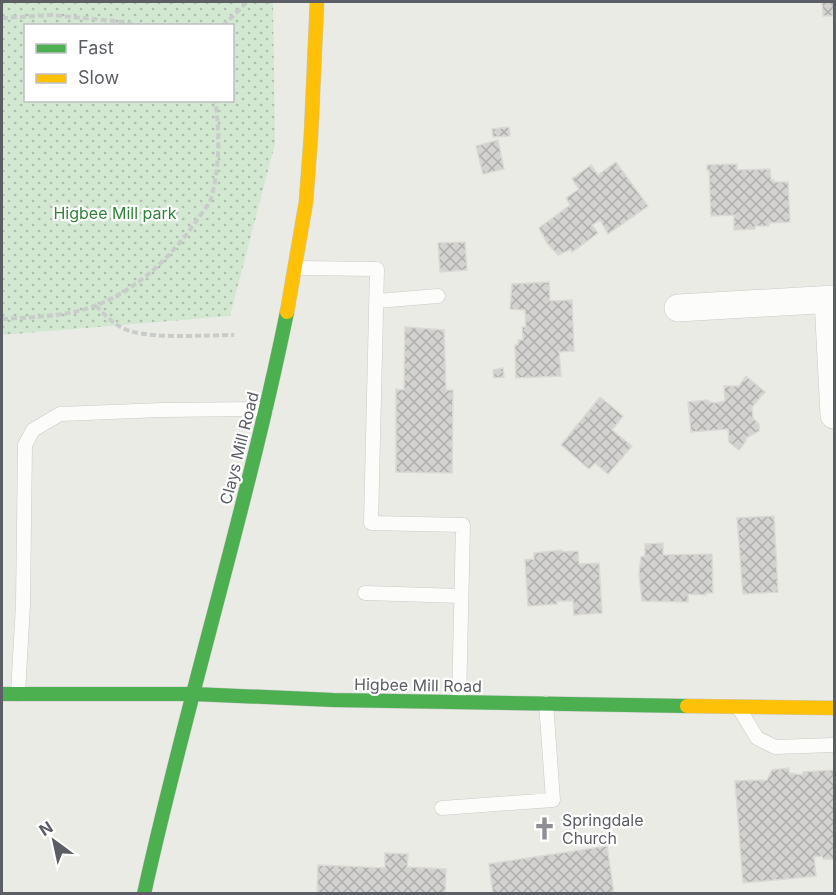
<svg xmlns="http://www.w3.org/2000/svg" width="836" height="895" viewBox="0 0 836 895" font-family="Inter,sans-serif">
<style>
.park{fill:url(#park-dots);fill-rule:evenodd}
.building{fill:url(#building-cross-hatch);stroke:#dad9d5;stroke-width:1.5}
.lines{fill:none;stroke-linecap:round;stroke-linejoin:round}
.lane-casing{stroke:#c8c9c8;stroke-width:15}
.street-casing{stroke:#c8c9c8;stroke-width:28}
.fast-casing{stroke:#c9c9c9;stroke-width:15}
.slow-casing{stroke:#c9c9c9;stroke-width:15}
.path{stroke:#c8cdca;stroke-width:4;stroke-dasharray:6 3;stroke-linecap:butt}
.lane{stroke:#fcfcfb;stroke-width:14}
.street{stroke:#fcfcfb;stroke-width:27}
.fast{stroke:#4caf50;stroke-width:14}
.slow{stroke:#ffc107;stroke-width:14}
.labels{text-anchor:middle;stroke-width:4.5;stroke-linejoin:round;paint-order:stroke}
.park-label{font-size:16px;fill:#338239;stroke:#fff}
.street-label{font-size:16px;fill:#5b5e64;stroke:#fff}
.poi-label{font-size:16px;fill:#5b5e64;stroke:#fff;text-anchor:start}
</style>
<defs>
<pattern id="park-dots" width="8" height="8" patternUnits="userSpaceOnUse" patternTransform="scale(1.5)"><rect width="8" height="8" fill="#d3e8d1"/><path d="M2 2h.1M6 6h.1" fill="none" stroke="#aebfad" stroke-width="1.8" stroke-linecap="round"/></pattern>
<pattern id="building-cross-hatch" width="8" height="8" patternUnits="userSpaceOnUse" patternTransform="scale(1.5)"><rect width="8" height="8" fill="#d3d2d0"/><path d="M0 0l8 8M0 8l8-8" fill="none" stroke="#aeaeac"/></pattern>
</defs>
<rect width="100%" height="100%" fill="#ebebe6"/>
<path class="park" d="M2 2H273L275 144 230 316 2 335ZM26 26H232V100H26Z"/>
<path class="building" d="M822 2H834V16H823Z
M509 127 510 136 493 137 492 129Z
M498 140 504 169 483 174 476 146Z
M616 162 648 206 608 234 600 220 592 225 598 233 572 252 571 249 558 255 547 243 539 228 570 205 566 198 579 189 572 179 591 165 598 175Z
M737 164V170L770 169 771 180H774V182H788L790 222 769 223V226H755V229L734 230V215L711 216 709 170H707V165Z
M465 242 467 270 440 272 438 243Z
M549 282 550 301 572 300 574 351 559 352 561 376 516 378 515 345H518V340H523L522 327H526L525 310 510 309 512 284Z
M405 327 444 330 446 390H453L452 473 396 472V389L404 390Z
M503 368 504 377 494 378 493 370Z
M746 376 765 392 752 407 753 418 759 424V431L746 438V441L739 450 729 442 728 429 691 432 688 402 708 400 710 402 715 403 725 401 724 386H739Z
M600 397 623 416 612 430 632 446 608 474 595 463 589 469 561 445Z
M774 516 778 592 743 594 737 518Z
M663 543V555L712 554 713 593H706V595L688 594V602L642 601 639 574 641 557 645 556V544Z
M562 550V552L578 551 579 564 599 563 602 613 574 615 573 601H557V604L528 606 525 560 534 559V553Z
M789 768V773L802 775 803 772 834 770V859H823L822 856 814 857 816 876 743 883 735 781 767 780 772 770Z
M607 846 614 894H493L489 864Z
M385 853 408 854 407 867 446 869 445 894H317L318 865 385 868Z"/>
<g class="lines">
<defs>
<path id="lane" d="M296 268 377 269 371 523 463 525 459 702
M377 301 438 296
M365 593 461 596
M18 694 23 604 25 445 33 430 60 414 162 410 266 409
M739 708 757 738 775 747 834 745
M442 808 553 800 546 703"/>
<path id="street" d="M828 300 834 415
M678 308 834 299"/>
<path id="fast" d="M2 694H193L333 700 687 706
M144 894C187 699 247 508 287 312"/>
<path id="slow" d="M287 312 306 202 311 135 317 2
M687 706 834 708"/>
</defs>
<use href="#lane" class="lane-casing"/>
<use href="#street" class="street-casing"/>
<use href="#fast" class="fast-casing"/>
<use href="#slow" class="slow-casing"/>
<path class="path" d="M2 18 52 15 125 22 135 26
M223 26 247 2
M96 306C105 315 116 327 130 331 156 339 205 335 234 335
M2 319C34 317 66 317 97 305 137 290 173 255 197 220 201 214 207 207 210 201 220 172 220 130 215 100"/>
<use href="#lane" class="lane"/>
<use href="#street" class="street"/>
<use href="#fast" class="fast"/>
<use href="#slow" class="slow"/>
</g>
<defs>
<symbol id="church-bare" viewBox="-9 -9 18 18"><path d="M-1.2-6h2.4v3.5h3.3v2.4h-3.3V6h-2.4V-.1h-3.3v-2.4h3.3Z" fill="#8d8f92" stroke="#fff" stroke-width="2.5" paint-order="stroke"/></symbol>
</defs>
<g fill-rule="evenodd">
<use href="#church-bare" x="528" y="812" width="33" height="33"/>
</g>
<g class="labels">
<g class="park-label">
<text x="115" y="219">Higbee Mill park</text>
</g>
<g class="street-label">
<text transform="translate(239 448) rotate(-76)" y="6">Clays Mill Road</text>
<text transform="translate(418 685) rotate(1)" y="6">Higbee Mill Road</text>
</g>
<g class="poi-label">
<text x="562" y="826">Springdale<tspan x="562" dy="18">Church</tspan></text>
</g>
</g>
<rect width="836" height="895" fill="none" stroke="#5b5e64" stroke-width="6"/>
<rect x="24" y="24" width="210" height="78" fill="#ffffff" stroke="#bdbfc1" stroke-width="1.5"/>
<rect x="36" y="44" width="30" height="9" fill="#4caf50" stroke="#bdbfc1" stroke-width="1.5"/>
<text x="78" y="54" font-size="18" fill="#5b5e64">Fast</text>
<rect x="36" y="74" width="30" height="9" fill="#ffc107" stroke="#bdbfc1" stroke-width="1.5"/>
<text x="78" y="84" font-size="18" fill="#5b5e64">Slow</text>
<g transform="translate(54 841) rotate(327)" stroke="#ffffff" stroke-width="4.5" paint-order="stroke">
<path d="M0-4.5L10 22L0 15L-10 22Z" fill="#5b5e64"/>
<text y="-9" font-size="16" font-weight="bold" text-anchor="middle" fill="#5b5e64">N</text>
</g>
</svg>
